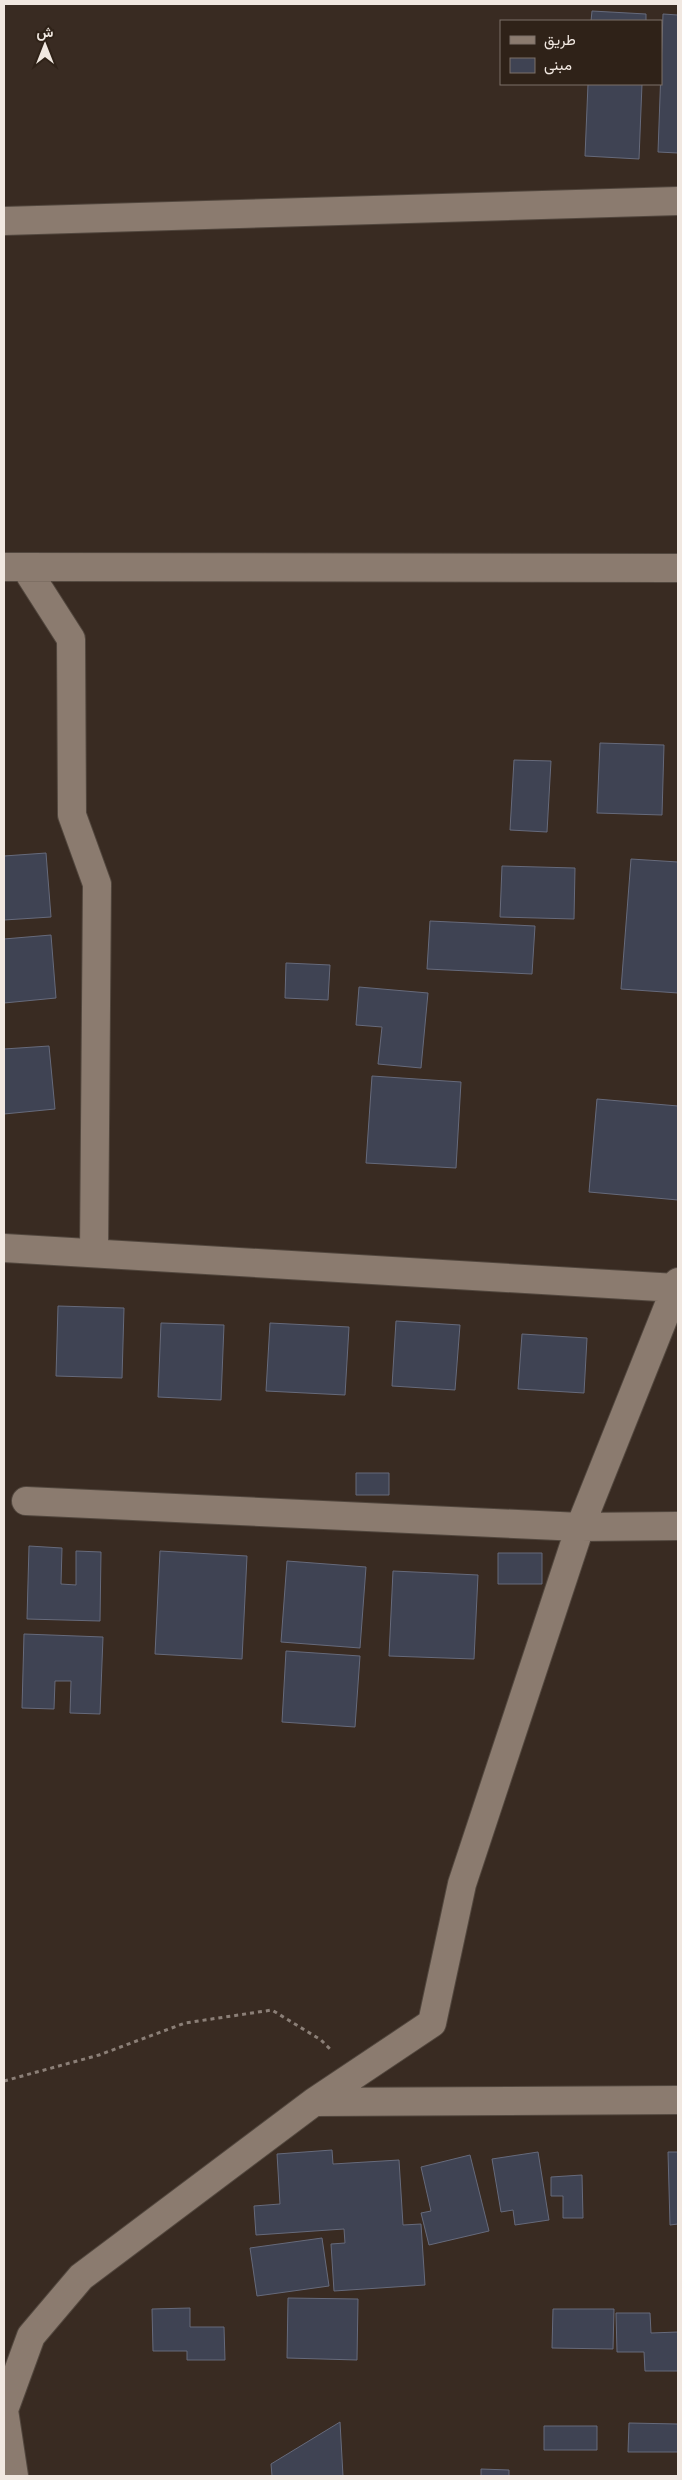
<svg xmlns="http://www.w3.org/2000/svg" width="682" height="2480" viewBox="0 0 682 2480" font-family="Raleway,Vazirmatn,sans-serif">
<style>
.building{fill:#3f4353;stroke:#666a7b}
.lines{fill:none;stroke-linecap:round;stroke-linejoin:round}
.minor-casing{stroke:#52473e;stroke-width:30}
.path{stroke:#8b7f77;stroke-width:3;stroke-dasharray:4 4;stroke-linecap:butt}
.minor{stroke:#8b7b6f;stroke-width:28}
</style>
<rect width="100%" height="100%" fill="#392b22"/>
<path class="building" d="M592 11 646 14V21H591Z
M663 14 678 15V153L658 152Z
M588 84H642L639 159 585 156Z
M600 743 664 745 662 815 597 813Z
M514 760 551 761 547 832 510 830Z
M46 853 51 917 4 920V856Z
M631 859 678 862V993L621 989Z
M502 866 575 868 574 919 500 917Z
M430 921 535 926 532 974 427 969Z
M51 935 56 998 4 1003V939Z
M286 963 330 965 328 1000 285 998Z
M359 987 428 993 421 1068 378 1064 382 1027 356 1025Z
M49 1046 55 1109 4 1114V1049Z
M372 1076 461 1082 456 1168 366 1163Z
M597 1099 678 1106V1200L589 1192Z
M58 1306 124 1308 122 1378 56 1376Z
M396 1321 460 1325 455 1390 392 1386Z
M161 1323 224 1325 221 1400 158 1397Z
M270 1323 349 1327 345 1395 266 1391Z
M522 1334 587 1338 584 1393 518 1389Z
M356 1473H389V1495H356Z
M29 1546 62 1548 61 1584 76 1585V1551L101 1552 100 1621 27 1619Z
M160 1551 247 1556 242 1659 155 1654Z
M498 1553H542V1584H498Z
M287 1561 366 1567 360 1648 281 1642Z
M393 1571 478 1575 474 1659 389 1656Z
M24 1634 103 1637 100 1714 70 1713 71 1681H55L54 1709 22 1708Z
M286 1651 360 1656 355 1727 282 1722Z
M332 2150 333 2164 399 2160 403 2225 421 2224 425 2285 334 2291 331 2244 345 2243 344 2229 256 2235 254 2206 280 2204 277 2154Z
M538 2152 549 2220 515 2225 513 2210 501 2212 492 2159Z
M668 2152H678V2224L670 2225Z
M470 2155 489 2231 429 2245 421 2213 431 2211 421 2167Z
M582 2175 583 2218H563V2196H551V2177Z
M322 2238 329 2286 257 2296 250 2248Z
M288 2298 358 2299 357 2360 287 2358Z
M190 2308V2327H224L225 2360H187V2351H153L152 2309Z
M553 2309H614L613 2349 552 2348Z
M616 2313H650L651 2333 678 2332V2371H645L644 2352H617Z
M340 2422 343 2476H272L271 2464Z
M629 2423 678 2424V2452H628Z
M544 2426H597V2450H544Z
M481 2469 509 2470V2476H481Z"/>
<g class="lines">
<defs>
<path id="minor" d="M4 221 678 201
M4 567 678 568
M25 567 71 639 72 815 97 884 94 1253
M4 1248 676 1288
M26 1501 580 1527 678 1526
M314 2102 678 2100
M14 2476 4 2410 31 2336 81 2277 314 2102 432 2023 462 1884 580 1527 678 1282"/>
</defs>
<use href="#minor" class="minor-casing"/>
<path class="path" d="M4 2081 99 2055 185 2023 272 2010 321 2040 332 2051"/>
<use href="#minor" class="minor"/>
</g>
<rect width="682" height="2480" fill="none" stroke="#f1e8e1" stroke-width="10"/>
<rect x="500" y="20" width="162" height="65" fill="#2f2218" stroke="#7d7168"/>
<rect x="510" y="36" width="25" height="8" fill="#8b7b6f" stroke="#7d7168"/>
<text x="544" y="45" font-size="15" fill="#f1e8e1">طريق</text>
<rect x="510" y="58" width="25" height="15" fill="#3f4353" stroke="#7d7168"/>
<text x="544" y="70" font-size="15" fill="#f1e8e1">مبنى</text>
<g transform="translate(45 45)" stroke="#2f2218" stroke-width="4" paint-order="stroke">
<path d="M0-4L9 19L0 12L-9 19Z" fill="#f1e8e1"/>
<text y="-8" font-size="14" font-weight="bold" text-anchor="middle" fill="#f1e8e1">ش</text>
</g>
</svg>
